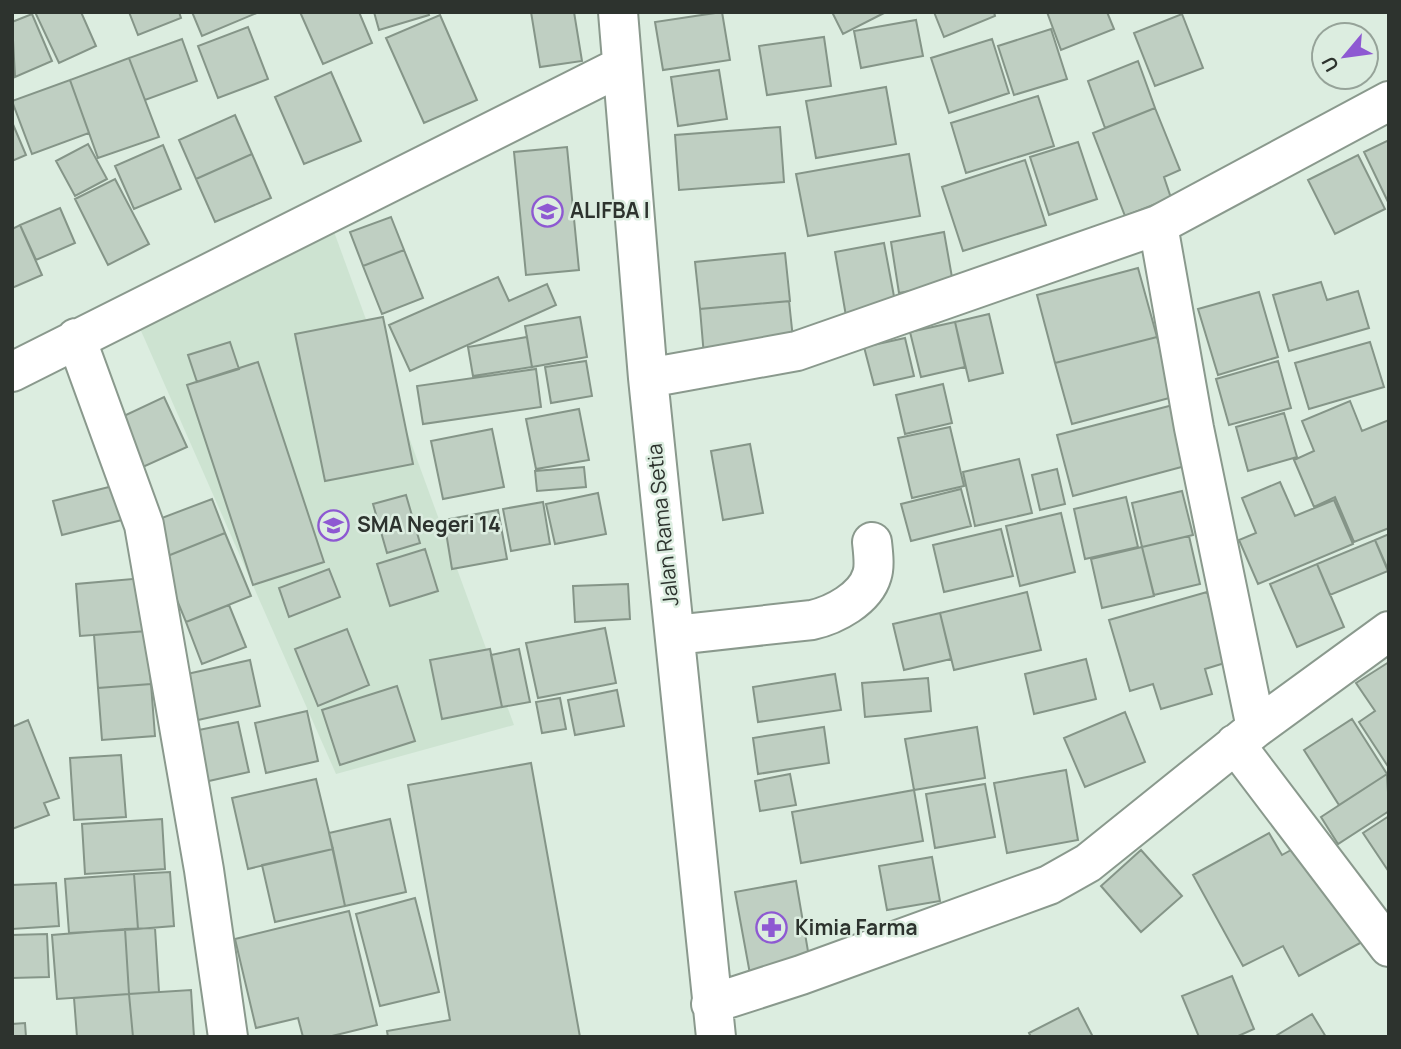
<svg xmlns="http://www.w3.org/2000/svg" width="1401" height="1049" viewBox="0 0 1401 1049" font-family="Manrope,sans-serif">
<style>
.built{fill:#cde3d1}
.building{fill:#bfcfc2;stroke:#859588;stroke-width:2}
.lines{fill:none;stroke-linecap:round;stroke-linejoin:round}
.minor-casing{stroke:#8a998d;stroke-width:42}
.minor{stroke:#fff;stroke-width:38}
.labels{text-anchor:middle;stroke-width:5;stroke-linejoin:round;paint-order:stroke}
.poi-label{font-size:21px;font-weight:bold;fill:#2d332e;stroke:#dcede0;text-anchor:start}
.street-label{font-size:21px;fill:#2d332e;stroke:#dcede0}
</style>
<rect width="100%" height="100%" fill="#dcede0"/>
<path class="built" d="M329 218 514 725 336 774 138 324Z"/>
<path class="building" d="M35 12H81L96 46 59 63Z
M129 12H179L181 18 138 35Z
M192 12H259L202 36Z
M300 12H359L372 43 323 64Z
M374 12H428L429 15 379 30Z
M531 12H574L582 61 540 67Z
M722 12 730 60 663 70 655 22Z
M832 12H886L843 34Z
M934 12H994L995 16 944 37Z
M1047 12H1107L1114 29 1061 50Z
M32 14 52 61 15 77 12 22Z
M1182 14 1203 68 1155 86 1134 33Z
M440 15 477 100 424 123 386 38Z
M916 20 923 56 861 68 854 31Z
M248 27 268 79 218 98 198 46Z
M1051 29 1067 79 1014 95 998 46Z
M824 37 831 86 767 95 759 46Z
M182 39 197 81 145 100 129 58Z
M992 39 1009 93 949 113 931 58Z
M129 58 159 137 98 158 70 80Z
M1138 61 1155 108 1105 128 1088 81Z
M719 70 727 119 678 126 671 77Z
M331 72 361 141 304 164 275 97Z
M70 80 89 133 32 154 12 101Z
M886 87 896 144 816 158 806 101Z
M1038 96 1054 146 966 173 951 123Z
M1155 108 1180 170 1164 177 1171 198 1125 216 1093 133Z
M235 115 252 154 196 179 179 140Z
M12 122 26 155 12 161Z
M780 127 784 182 679 190 675 135Z
M1389 140V204L1364 152Z
M1078 142 1097 199 1049 215 1030 157Z
M88 144 107 179 75 196 56 161Z
M163 145 181 189 134 209 115 166Z
M567 147 579 270 526 275 514 152Z
M252 154 271 198 215 222 196 179Z
M909 154 920 216 808 236 796 174Z
M1358 155 1385 209 1335 234 1308 180Z
M1025 160 1046 225 963 251 942 187Z
M115 179 149 244 108 265 75 199Z
M60 208 75 243 36 260 20 225Z
M391 217 404 250 363 266 350 232Z
M20 225 42 275 12 288V229Z
M944 232 953 283 899 293 891 242Z
M884 243 896 307 846 316 835 252Z
M404 250 423 298 382 314 363 266Z
M785 253 790 301 700 309 695 262Z
M1138 268 1157 337 1055 363 1037 295Z
M498 277 509 301 547 284 556 305 410 371 389 325Z
M1321 282 1327 300 1358 291 1369 328 1289 351 1273 295Z
M1259 292 1278 357 1218 375 1198 309Z
M789 301 794 348 704 356 700 309Z
M989 314 1003 373 969 381 955 322Z
M383 317 413 464 325 481 295 334Z
M580 317 587 357 532 367 525 326Z
M955 322 965 367 921 377 910 332Z
M527 337 532 367 473 376 468 347Z
M1157 337 1173 397 1072 424 1055 363Z
M905 338 914 376 874 385 864 347Z
M230 342 239 369 197 382 188 355Z
M1370 342 1384 387 1309 409 1295 363Z
M586 361 592 396 551 403 545 367Z
M1278 361 1291 408 1229 425 1216 379Z
M258 362 324 562 253 585 187 385Z
M536 369 541 407 423 424 417 386Z
M943 384 952 423 905 434 896 395Z
M164 397 187 447 134 471 111 422Z
M1350 401 1362 431 1389 420V528L1354 542 1335 497 1314 507 1294 460 1314 451 1302 421Z
M1173 405 1189 465 1073 496 1057 435Z
M579 409 589 460 536 469 526 419Z
M1284 413 1297 457 1248 471 1236 427Z
M950 427 964 486 912 498 898 438Z
M492 429 504 487 443 499 431 441Z
M750 444 763 513 723 520 711 451Z
M1019 459 1032 513 975 526 963 472Z
M584 467 586 487 537 491 535 471Z
M1057 469 1065 504 1040 510 1032 475Z
M1280 482 1295 516 1334 500 1353 544 1258 584 1239 540 1256 533 1242 498Z
M117 485 126 519 62 535 53 501Z
M961 489 971 526 911 541 901 504Z
M1182 491 1193 535 1142 547 1132 503Z
M598 493 606 534 555 544 546 504Z
M406 495 420 543 387 553 373 504Z
M1126 497 1138 547 1085 559 1074 509Z
M212 499 225 533 160 559 146 524Z
M543 502 550 544 511 551 503 509Z
M498 510 507 559 452 569 444 520Z
M1061 513 1075 572 1020 586 1006 526Z
M1001 529 1013 576 944 592 933 545Z
M225 533 251 596 186 622 160 559Z
M1389 534V572L1375 540Z
M1189 536 1200 584 1154 595 1142 547Z
M1375 540 1388 571 1330 595 1317 564Z
M1142 547 1154 596 1102 608 1091 559Z
M425 549 438 591 390 606 377 564Z
M1317 564 1344 627 1297 647 1270 584Z
M329 569 340 597 289 617 279 588Z
M144 578 147 631 80 636 76 584Z
M628 584 630 619 575 622 573 586Z
M1027 592 1041 650 954 670 940 613Z
M1207 592 1228 662 1205 669 1212 694 1161 709 1153 684 1130 691 1109 620Z
M229 605 246 647 202 664 186 622Z
M940 613 951 659 904 670 893 624Z
M605 628 616 683 538 698 526 643Z
M347 629 369 685 318 706 295 649Z
M147 631 151 684 98 688 94 635Z
M490 649 502 707 442 719 430 660Z
M519 649 530 702 502 707 491 655Z
M1086 659 1096 699 1034 714 1025 674Z
M250 660 260 706 189 722 178 676Z
M1389 662V768L1359 722 1375 711 1356 683Z
M835 674 841 710 758 722 753 687Z
M928 678 931 711 865 717 862 683Z
M151 684 155 736 102 740 98 688Z
M397 686 415 741 340 765 322 710Z
M617 690 624 726 575 735 568 700Z
M560 698 566 729 542 733 536 702Z
M307 711 318 761 266 773 255 723Z
M1125 712 1145 762 1085 787 1064 738Z
M1352 719 1387 774 1339 805 1304 750Z
M28 720 59 798 44 803 49 815 12 829V727Z
M238 722 249 772 200 783 189 732Z
M824 727 829 763 758 774 753 738Z
M977 727 985 778 914 790 905 739Z
M121 755 126 817 74 820 70 758Z
M531 763 580 1037H388L387 1031 450 1020 408 785Z
M1066 770 1078 840 1007 853 994 783Z
M790 774 796 805 760 811 755 781Z
M1387 774 1389 811 1338 844 1321 817Z
M316 779 333 849 248 869 232 798Z
M985 784 995 837 935 848 926 794Z
M914 790 923 841 801 863 792 812Z
M1389 816V872L1363 833Z
M162 819 165 869 85 874 82 824Z
M390 819 406 892 345 906 329 833Z
M1269 833 1282 855 1307 841 1362 942 1299 976 1283 946 1243 966 1193 875Z
M333 849 345 906 275 922 262 865Z
M1141 850 1182 896 1141 932 1101 886Z
M932 857 940 901 887 910 879 866Z
M170 872 174 926 138 929 134 874Z
M134 874 138 929 69 933 65 879Z
M796 881 810 963 750 974 735 892Z
M56 883 59 926 12 929V885Z
M415 898 439 992 380 1006 356 914Z
M349 911 377 1025 328 1037H303L298 1018 256 1028 235 939Z
M155 928 159 992 129 994 125 929Z
M125 929 129 994 57 999 52 935Z
M47 934 49 977 12 978V935Z
M1232 976 1254 1029 1236 1037H1199L1182 996Z
M191 990 194 1037H133L129 994Z
M129 994 133 1037H77L74 998Z
M1078 1008 1093 1037H1031L1029 1033Z
M1312 1014 1326 1037H1274Z
M25 1023 26 1037H12V1024Z"/>
<g class="lines">
<defs>
<path id="minor" d="M618 12 648 378 716 1037
M1158 225 1194 428 1256 728
M76 338 144 525 204 870 228 1037
M12 372 622 66
M648 378 797 351 1158 225 1389 101
M675 635 812 620C834 615 865 599 872 575 875 566 873 552 872 542
M1235 744 1389 947
M711 1004 801 975 1049 885 1088 863 1256 728 1389 631"/>
</defs>
<use href="#minor" class="minor-casing"/>
<use href="#minor" class="minor"/>
</g>
<defs>
<symbol id="school-ring" viewBox="-11 -11 22 22"><circle r="9.5" fill="#dcede0" stroke="#8e59d2" stroke-width="1.5"/><path d="M0-5L7-2L0 1L-7-2ZM-4 1L0 2.5L4 1V4Q0 6-4 4Z" fill="#8e59d2"/></symbol>
<symbol id="pharmacy-ring" viewBox="-11 -11 22 22"><circle r="9.5" fill="#dcede0" stroke="#8e59d2" stroke-width="1.5"/><path d="M-2-6h4v4h4v4h-4v4h-4v-4h-4v-4h4Z" fill="#8e59d2"/></symbol>
</defs>
<g fill-rule="evenodd">
<use href="#school-ring" x="530" y="194" width="35" height="35"/>
<use href="#school-ring" x="316" y="508" width="35" height="35"/>
<use href="#pharmacy-ring" x="754" y="910" width="35" height="35"/>
</g>
<g class="labels">
<g class="poi-label">
<text x="570" y="218">ALIFBA I</text>
<text x="357" y="532">SMA Negeri 14</text>
<text x="795" y="935">Kimia Farma</text>
</g>
<g class="street-label">
<text transform="translate(663 525) rotate(-96)" y="7">Jalan Rama Setia</text>
</g>
</g>
<rect width="1401" height="1049" fill="none" stroke="#2d332e" stroke-width="28"/>
<g transform="translate(1345 56) rotate(241)"><circle r="33" fill="#dcede0" stroke="#96a399" stroke-width="2"/>
<path d="M0-5L12 26L0 18L-12 26Z" fill="#8e59d2"/>
<text y="-10" font-size="19" font-weight="bold" text-anchor="middle" fill="#2d332e">U</text>
</g>
</svg>
